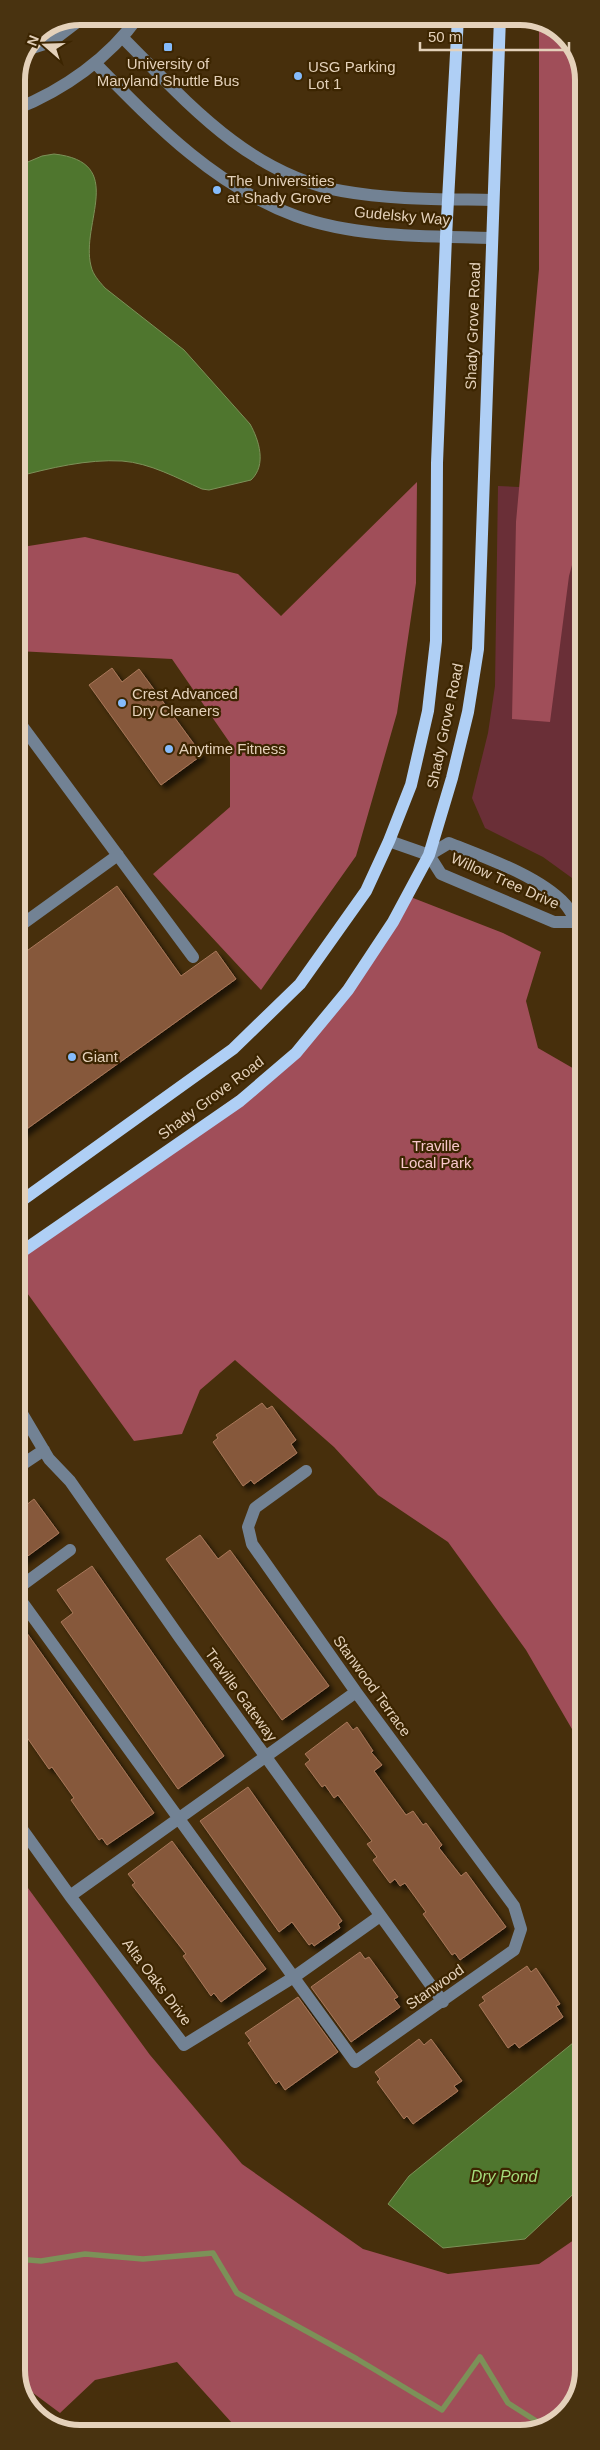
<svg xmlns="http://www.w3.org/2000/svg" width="600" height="2450" viewBox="0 0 600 2450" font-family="Helvetica,sans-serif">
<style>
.green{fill:#6a2f37}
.forest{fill:#a04e59}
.water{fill:#4f762e;stroke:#7c9158}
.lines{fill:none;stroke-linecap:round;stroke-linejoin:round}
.stream{stroke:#7c9158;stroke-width:5.5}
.building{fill:#86583a;stroke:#a9785a;filter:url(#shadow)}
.minor{stroke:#728294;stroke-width:12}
.major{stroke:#afcff5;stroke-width:12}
.poi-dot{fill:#85bbfb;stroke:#3c2501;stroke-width:2}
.labels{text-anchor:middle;stroke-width:4.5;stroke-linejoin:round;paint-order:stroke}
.poi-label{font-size:15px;fill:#e4d1ba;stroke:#3c2501;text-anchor:start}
.street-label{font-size:15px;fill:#e4d1ba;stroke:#3c2501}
.park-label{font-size:15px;fill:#f9c8cc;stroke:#3c2501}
.water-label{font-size:16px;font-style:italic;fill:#a6dd7c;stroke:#3c2501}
.rim{fill:none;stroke:#e4d1ba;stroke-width:6}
</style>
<defs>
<filter id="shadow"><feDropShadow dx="4.5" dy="4.5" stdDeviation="2.5" flood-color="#0009"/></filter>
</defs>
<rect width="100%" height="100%" fill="#472f0c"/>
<path class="green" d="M498 486 583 490V886L543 857 485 828 472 798 488 733 495 686Z"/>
<path class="forest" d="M539 22 565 35 583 68V525L569 576 550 722 512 719 516 522 539 269Z
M417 482 416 583 397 713 356 856 261 990 153 874 230 807V743L172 659 17 651 16 548 85 537 238 574 281 616Z
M408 896 503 933 541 952 526 1001 538 1048 583 1074V1748L526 1650 448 1542 378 1495 334 1447 235 1360 200 1390 182 1434 134 1441 17 1279V1255L296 1053Z
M17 1873 150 2055 242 2164 363 2249 448 2274 539 2264 584 2233V2370L568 2412 532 2433H241L177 2362 95 2380 60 2413 17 2381Z"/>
<path class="water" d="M54 154C128 162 80 223 91 266 93 275 99 281 105 288L184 350 250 424C259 440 267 465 251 480L209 490 202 489C177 478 150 463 122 461 87 459 50 468 16 477 16 431 13 383 16 337 18 317 25 300 16 280V167L42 156Z
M584 2034V2184L525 2239 443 2248 388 2204 409 2176Z"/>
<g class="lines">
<path class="stream" d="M17 2259 41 2261 85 2254 143 2259 213 2253 237 2293 357 2359 442 2410 480 2357 508 2403 544 2426"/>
</g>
<path class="building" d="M112 668 122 682 139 669 202 755 161 785 89 685Z
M117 886 181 976 216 951 236 979 17 1136V958Z
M262 1403 267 1409 272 1406 296 1440 291 1444 297 1453 254 1484 251 1480 243 1486 213 1442 218 1438 216 1435Z
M34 1499 59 1533 17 1564V1512Z
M200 1535 218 1559 230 1550 329 1686 282 1720 166 1559Z
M92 1566 224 1756 178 1789 61 1622 73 1613 57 1590Z
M17 1619 154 1813 107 1845 102 1838 99 1840 71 1800 74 1798 52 1767 49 1769 17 1723Z
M347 1722 353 1730 357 1727 373 1751 371 1752 382 1765 374 1771 406 1815 413 1811 423 1825 426 1823 442 1845 439 1848 461 1876 466 1872 506 1927 460 1960 455 1953 452 1955 423 1914 426 1912 405 1883 400 1886 395 1879 390 1883 373 1860 377 1857 367 1844 372 1841 338 1795 334 1798 325 1785 322 1787 305 1764 310 1760 305 1754Z
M248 1787 342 1921 338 1924 340 1928 314 1946 312 1943 309 1945 292 1922 279 1932 200 1821Z
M172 1841 266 1969 221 2002 214 1993 211 1996 183 1956 186 1954 132 1885 135 1883 128 1874Z
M360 1952 365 1959 369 1957 398 1997 394 1999 400 2007 351 2042 311 1987Z
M527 1966 531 1972 536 1968 560 2004 556 2006 563 2017 519 2048 515 2043 508 2048 479 2005 485 2001 482 1997Z
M298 1997 338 2052 285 2090 279 2081 276 2084 248 2043 251 2041 245 2033Z
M419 2039 424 2045 431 2039 462 2081 454 2086 458 2091 413 2124 407 2116 404 2119 377 2082 380 2079 375 2072Z"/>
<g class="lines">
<path class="minor" d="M122 37C186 101 248 174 342 191 392 200 443 199 493 200
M29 49 51 42 85 16
M95 63C155 124 214 186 296 216 357 238 428 236 492 238
M16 109C64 90 109 58 139 16
M17 719 193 957
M389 841 429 855 441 874 448 877 554 922H576
M429 855 449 843C484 857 539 876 565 904 572 912 575 922 583 929
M17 928 118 855
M17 1405 49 1459 70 1481 180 1638 443 2002
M17 1468 44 1450
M17 1589 70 1550
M17 1595 355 2062 514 1950 521 1929 514 1906 356 1692 252 1544 248 1527 255 1508 306 1471
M17 1822 70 1896 184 2045 294 1977 380 1916
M70 1896 356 1692"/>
<path class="major" d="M17 1204 233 1049 300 984 366 891 389 841 411 785 428 711 436 641 437 463 446 237 458 17
M17 1255 240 1101 296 1053 348 990 393 922 429 855 452 778 468 712 478 649 500 17"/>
</g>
<g class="poi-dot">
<rect x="163" y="42" width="10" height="10" rx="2.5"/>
<circle cx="298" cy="76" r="5"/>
<circle cx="217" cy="190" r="5"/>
<circle cx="122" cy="703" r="5"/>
<circle cx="169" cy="749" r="5"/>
<circle cx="72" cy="1057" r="5"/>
</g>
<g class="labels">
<g class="poi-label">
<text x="168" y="69" text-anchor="middle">University of<tspan x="168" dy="17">Maryland Shuttle Bus</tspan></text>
<text x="308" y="72">USG Parking<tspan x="308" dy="17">Lot 1</tspan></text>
<text x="227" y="186">The Universities<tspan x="227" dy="17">at Shady Grove</tspan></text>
<text x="132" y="699">Crest Advanced<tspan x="132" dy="17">Dry Cleaners</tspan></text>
<text x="179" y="754">Anytime Fitness</text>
<text x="82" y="1062">Giant</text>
</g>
<g class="street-label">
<text transform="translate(402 216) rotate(5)" y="5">Gudelsky Way</text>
<text transform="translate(473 326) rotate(-88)" y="5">Shady Grove Road</text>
<text transform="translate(445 726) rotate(-78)" y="5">Shady Grove Road</text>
<text transform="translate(505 881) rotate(24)" y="5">Willow Tree Drive</text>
<text transform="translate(211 1098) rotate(-37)" y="5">Shady Grove Road</text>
<text transform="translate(372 1686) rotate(54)" y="5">Stanwood Terrace</text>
<text transform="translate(241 1695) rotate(54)" y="5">Traville Gateway</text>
<text transform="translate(157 1982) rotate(53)" y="5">Alta Oaks Drive</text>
<text transform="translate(435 1987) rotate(-35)" y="5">Stanwood</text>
</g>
<g class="park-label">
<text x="436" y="1151">Traville<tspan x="436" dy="17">Local Park</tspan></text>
</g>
<g class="water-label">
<text x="504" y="2182">Dry Pond</text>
</g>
</g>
<path d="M0 0H600V2450H0ZM80 25H520A55 55 0 0 1 575 80V2370A55 55 0 0 1 520 2425H80A55 55 0 0 1 25 2370V80A55 55 0 0 1 80 25Z" fill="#493310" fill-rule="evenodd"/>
<path class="rim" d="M80 25H520A55 55 0 0 1 575 80V2370A55 55 0 0 1 520 2425H80A55 55 0 0 1 25 2370V80A55 55 0 0 1 80 25Z"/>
<g transform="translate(45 45) rotate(290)" stroke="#3c2501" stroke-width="4" paint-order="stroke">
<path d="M0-4L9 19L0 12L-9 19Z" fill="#e4d1ba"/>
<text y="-8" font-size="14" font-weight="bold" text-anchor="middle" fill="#e4d1ba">N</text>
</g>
<path d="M420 42v8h149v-8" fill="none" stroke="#e4d1ba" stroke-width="2.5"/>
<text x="428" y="42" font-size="15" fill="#e4d1ba" stroke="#3c2501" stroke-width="4" paint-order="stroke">50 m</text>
</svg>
